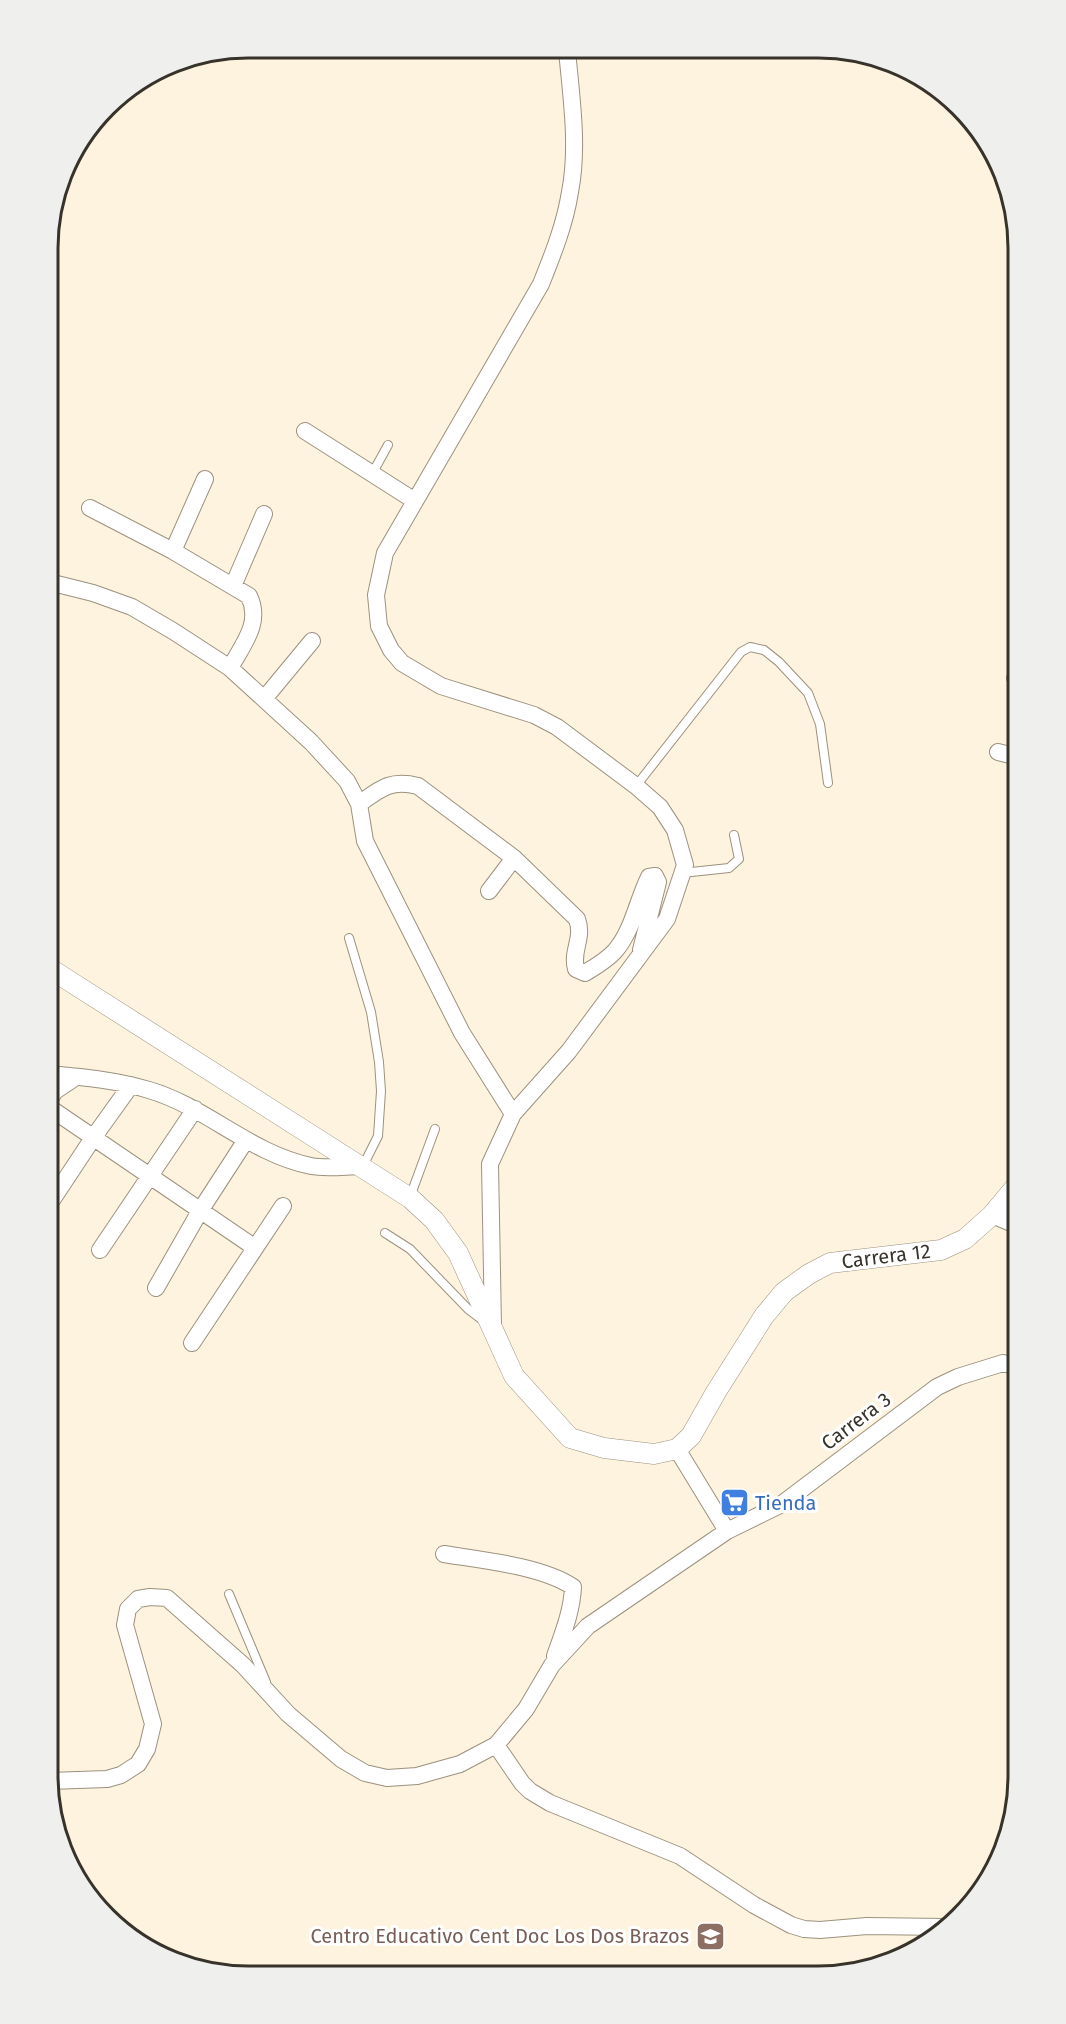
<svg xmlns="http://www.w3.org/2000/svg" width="1066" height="2024" viewBox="0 0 1066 2024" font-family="'Fira Sans',sans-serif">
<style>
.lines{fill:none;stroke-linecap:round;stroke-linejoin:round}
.service-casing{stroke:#9b917e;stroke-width:10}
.minor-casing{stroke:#9b917e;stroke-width:18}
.tertiary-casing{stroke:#9b917e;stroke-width:21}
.service{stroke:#fff;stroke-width:8}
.minor{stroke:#fff;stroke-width:16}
.tertiary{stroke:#fff;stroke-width:20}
.labels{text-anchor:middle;stroke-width:6;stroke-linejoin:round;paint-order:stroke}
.street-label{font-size:20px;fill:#37332b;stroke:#fff}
.shop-label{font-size:20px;fill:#366cbe;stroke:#fff;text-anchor:start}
.education-label{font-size:20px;fill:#785e54;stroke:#fff;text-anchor:end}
.rim{fill:none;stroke:#37332b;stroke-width:3}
</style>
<rect width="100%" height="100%" fill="#fef3df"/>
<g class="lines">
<defs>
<path id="service" d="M372 474 388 445
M636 786 741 652 750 647 764 650 779 662 808 693 820 724 828 783
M682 873 729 868 739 859 734 835
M349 938 371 1012 379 1062 381 1091 378 1136 363 1166
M410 1197 435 1129
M385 1233 410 1249 468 1309 485 1322
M229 1594 266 1682"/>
<path id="minor" d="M305 431 415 501
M90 508 173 551 249 596C262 623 243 644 230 668
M173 551 205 479
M49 582 93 593 132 607 173 631 230 668 311 742 347 781 359 804 365 841 462 1033 513 1114
M233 586 264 514
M1015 678 1018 679
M264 699 312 641
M998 752 1018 757
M359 804C380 789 390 779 418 786L514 858 577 919C584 939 571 950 576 969L585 973C595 967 607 960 615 951 633 930 637 901 649 877L655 876 658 882 641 950
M489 891 514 858
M49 1074C82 1077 117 1080 149 1090 207 1107 251 1154 311 1166 327 1169 346 1166 362 1166
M49 1100 55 1091 76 1077
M49 1103 50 1108 254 1247
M52 1200 93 1138 131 1085
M992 1215 1018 1226
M100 1250 195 1109
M156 1288 200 1211 246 1140
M493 1326 490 1164 513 1114 569 1051 667 919 685 865 675 830 660 807 636 786 557 727 534 715 441 686 402 663 391 650 379 626 376 595 385 553 541 284C553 254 565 224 570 192 579 146 571 96 567 50
M192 1343 283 1206
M677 1449 727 1531
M444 1554C481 1560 542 1566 573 1587 572 1611 563 1633 555 1656
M496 1745 522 1783 530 1791 550 1803 680 1856 754 1905 791 1925 804 1929 820 1930 867 1926 945 1927
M49 1781 107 1779 121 1775 138 1764 147 1749 153 1724 125 1625 128 1609 138 1599 150 1597 167 1598 243 1665 288 1714 341 1759 365 1773 387 1778 417 1776 460 1764 496 1745 526 1709 552 1665 588 1626 727 1531 782 1504 937 1387 958 1377 1003 1363 1018 1367"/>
<path id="tertiary" d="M49 968 410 1198 434 1220 458 1253 514 1376 570 1438 604 1448 654 1454 677 1449 691 1436 716 1392 764 1316 784 1292 809 1274 830 1263 941 1250 965 1239 992 1215 1018 1184"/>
</defs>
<use href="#service" class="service-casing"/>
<use href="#minor" class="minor-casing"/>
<use href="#tertiary" class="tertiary-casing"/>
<use href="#service" class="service"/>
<use href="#minor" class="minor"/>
<use href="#tertiary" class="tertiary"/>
</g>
<defs>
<symbol id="supermarket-square" viewBox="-11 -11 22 22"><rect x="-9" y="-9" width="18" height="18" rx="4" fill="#3f7fe0" stroke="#fff"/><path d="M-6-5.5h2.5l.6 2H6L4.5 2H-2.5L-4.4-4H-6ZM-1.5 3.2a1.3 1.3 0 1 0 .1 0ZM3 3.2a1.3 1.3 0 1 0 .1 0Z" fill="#fff"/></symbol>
<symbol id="school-square" viewBox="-11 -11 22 22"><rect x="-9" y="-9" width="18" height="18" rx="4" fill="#8d6e63" stroke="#fff"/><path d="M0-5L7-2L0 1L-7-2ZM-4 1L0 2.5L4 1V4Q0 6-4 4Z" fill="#fff"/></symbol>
</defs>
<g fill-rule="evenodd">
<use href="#supermarket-square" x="718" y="1486" width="33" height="33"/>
<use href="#school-square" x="694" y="1920" width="33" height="33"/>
</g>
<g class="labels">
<g class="street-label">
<text transform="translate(886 1256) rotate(-7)" y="7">Carrera 12</text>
<text transform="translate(856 1421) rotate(-37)" y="7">Carrera 3</text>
</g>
<g class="shop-label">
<text x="755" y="1510">Tienda</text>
</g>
<g class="education-label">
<text x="689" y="1943">Centro Educativo Cent Doc Los Dos Brazos</text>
</g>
</g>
<path d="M0 0H1066V2024H0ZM248 58H818A190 190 0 0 1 1008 248V1776A190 190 0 0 1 818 1966H248A190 190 0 0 1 58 1776V248A190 190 0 0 1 248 58Z" fill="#efefee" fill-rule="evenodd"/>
<path class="rim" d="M248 58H818A190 190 0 0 1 1008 248V1776A190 190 0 0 1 818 1966H248A190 190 0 0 1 58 1776V248A190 190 0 0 1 248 58Z"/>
</svg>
